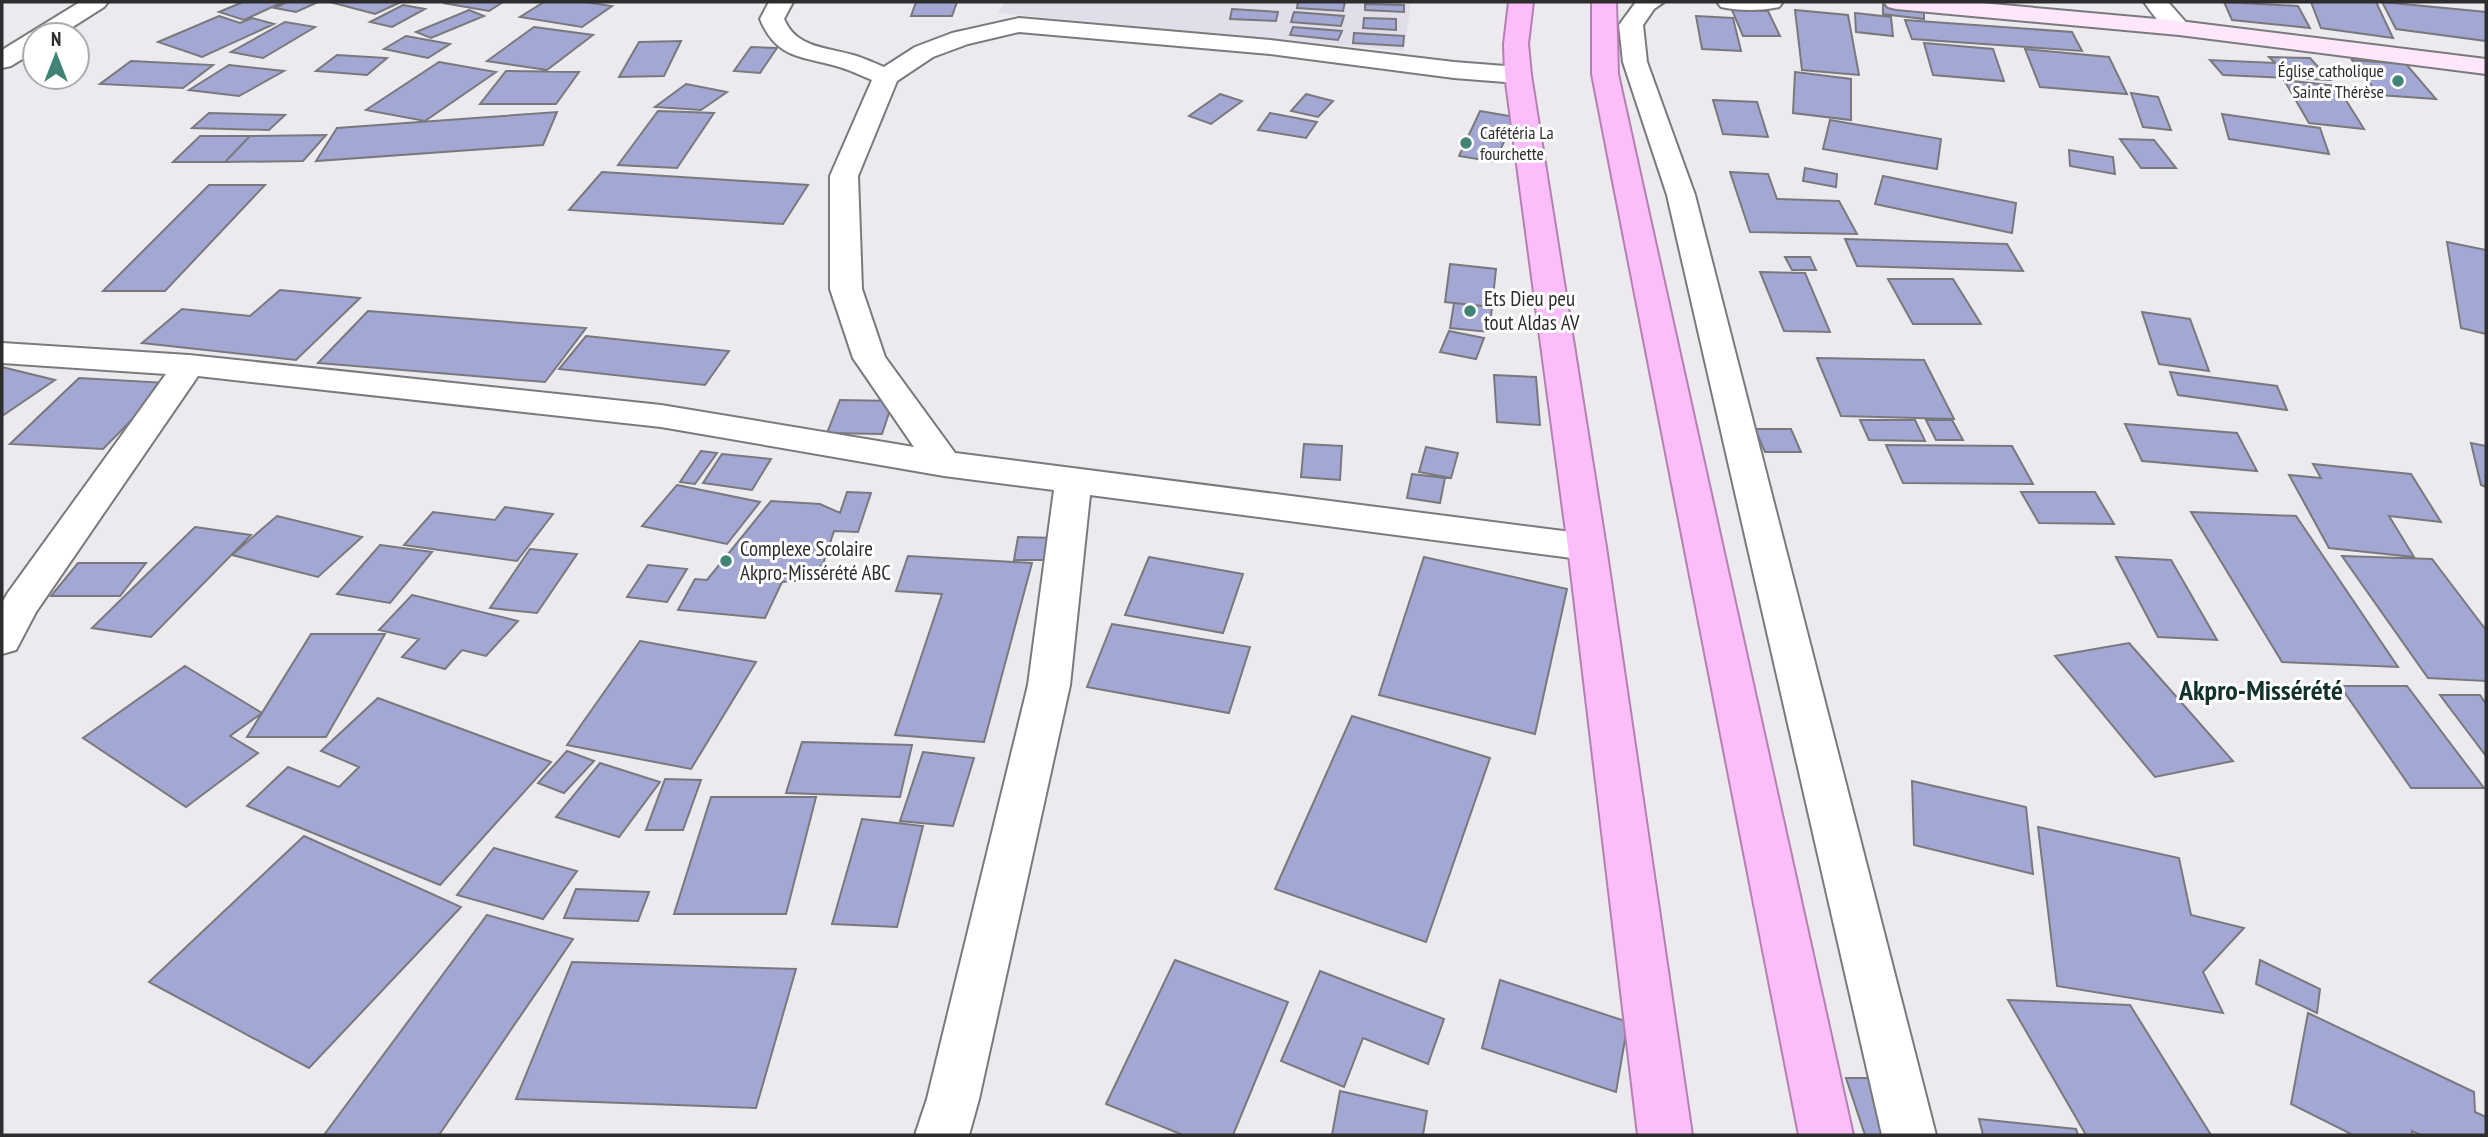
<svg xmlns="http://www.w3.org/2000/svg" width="2488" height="1137" viewBox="0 0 2488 1137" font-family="'PT Sans Narrow',sans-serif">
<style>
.built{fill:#e2dee9}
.building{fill:#a2a8d3;stroke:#79797d;stroke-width:2}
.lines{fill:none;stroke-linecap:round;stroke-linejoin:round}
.minor-casing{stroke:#7a797c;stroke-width:4}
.secondary-casing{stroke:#7a797c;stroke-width:4}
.trunk-casing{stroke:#b480b1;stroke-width:4}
.minor{fill:#fff;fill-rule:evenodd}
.secondary{fill:#fee6fd;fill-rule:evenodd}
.trunk{fill:#fcbefa;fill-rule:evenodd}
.poi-dot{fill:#418374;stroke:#fff;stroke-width:2.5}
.labels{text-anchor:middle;stroke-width:6;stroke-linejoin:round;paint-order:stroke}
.far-poi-label{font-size:18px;fill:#2d2d2e;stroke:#fff;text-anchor:end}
.poi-label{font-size:21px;fill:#2d2d2e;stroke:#fff;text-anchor:start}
.district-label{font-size:28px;font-weight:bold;fill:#12322b;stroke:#fff}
</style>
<rect width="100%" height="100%" fill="#eceaee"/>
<path class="built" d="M1005 2H1411L1404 51 998 13Z"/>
<path class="building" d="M243 2H283L244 20 219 12Z
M287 2H318L296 12 275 8Z
M330 2H401L375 14Z
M446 2H503L489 11 443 3Z
M544 2H585L612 6 582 27 520 17Z
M916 2H957L952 16H911Z
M1298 2H1345L1343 11 1297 8Z
M2224 2 2298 6 2310 28 2232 20Z
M2311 2H2376L2393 38 2321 28Z
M2382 2 2486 12V41L2396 29Z
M1365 4 1404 5V12L1365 10Z
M403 5 425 9 392 27 370 22Z
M1883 5 1924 10V19L1883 14Z
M1232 9 1278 12 1276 21 1230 19Z
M469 10 484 16 431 38 416 32Z
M1732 10 1768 11 1780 36H1743Z
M1795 10 1848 15 1859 75 1802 70Z
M1294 12 1344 16 1341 26 1291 22Z
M1855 13 1891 17 1893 36 1856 32Z
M219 16 240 23 252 18 274 24 202 57 158 42Z
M1696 16 1733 18 1741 51 1702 49Z
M1364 18 1396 19V30L1363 28Z
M1905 20 2072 32 2082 51 1912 39Z
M285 22 315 27 263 58 231 52Z
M534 27 593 35 547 70 487 61Z
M1293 27 1342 31 1338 40 1290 35Z
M1354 33 1404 36 1403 46 1353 43Z
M406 36 450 44 428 58 384 49Z
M681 41 664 76 619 77 639 42Z
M1924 43 1993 49 2004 81 1933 75Z
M751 47 777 48 760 73 734 71Z
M2025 49 2109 57 2127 94 2040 87Z
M337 55 387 58 367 75 316 71Z
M2269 57 2310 58 2330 80 2223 75 2210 60 2275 63Z
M2352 60 2406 64 2436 99 2379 95Z
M131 61 213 65 183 88 100 84Z
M439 62 496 72 425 121 366 110Z
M229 65 284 71 239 96 189 90Z
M506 71 579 72 556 104H480Z
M1795 72 1851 79V120L1793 113Z
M2284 80 2337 86 2364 129 2309 123Z
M686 84 727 92 701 110 655 107Z
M2131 93 2158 97 2171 130 2143 127Z
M1220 94 1242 101 1211 124 1189 116Z
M1306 94 1333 101 1318 117 1291 111Z
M1713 100 1757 102 1768 137 1723 134Z
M658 111 714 113 677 168 618 165Z
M1480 111 1515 117 1495 162 1459 156Z
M557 112 543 145 316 161 337 128Z
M209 113 285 115 269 130 192 128Z
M1270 113 1317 122 1306 138 1258 130Z
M2222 114 2320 128 2329 154 2229 139Z
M1830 120 1941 139 1937 169 1823 149Z
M326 135 303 161 225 162 250 136Z
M200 136H250L225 162H173Z
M2120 139 2154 140 2176 168H2141Z
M2069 150 2113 157 2115 174 2070 166Z
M1805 168 1837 174 1836 187 1803 181Z
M602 172 808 185 783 224 569 210Z
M1730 172 1768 174 1777 199 1839 201 1857 234 1750 232Z
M1883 176 2016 203 2012 233 1875 204Z
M209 185H265L165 291H103Z
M1845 239 2007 244 2023 271 1857 266Z
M2447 242 2486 250V334L2461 328Z
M1785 257H1810L1816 270H1792Z
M1450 264 1496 269 1492 307 1445 302Z
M1760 272 1805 273 1830 332 1784 331Z
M1888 279H1953L1981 324H1913Z
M280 290 360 298 296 360 142 343 182 309 250 316Z
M1454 303 1492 307 1489 332 1450 328Z
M368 311 586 328 545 382 318 363Z
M2142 312 2190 319 2209 371 2159 364Z
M1449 331 1484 338 1476 359 1440 352Z
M586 336 729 351 705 385 559 369Z
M1817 358 1924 360 1954 419 1841 416Z
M2 367 55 380 2 416Z
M2170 372 2277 386 2287 410 2178 395Z
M1494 375 1536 377 1540 425 1497 422Z
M79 378 168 383 103 449 10 444Z
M840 400 893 401 882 434 827 433Z
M1860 420H1915L1925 441 1869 440Z
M1926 420H1952L1963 440H1936Z
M2125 424 2237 433 2257 471 2142 461Z
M1755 429H1791L1801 452H1765Z
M2471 443 2486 446V487L2481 485Z
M1304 444 1342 446 1340 480 1301 477Z
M1886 445 2012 446 2033 484 1903 483Z
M1426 447 1458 453 1451 478 1419 472Z
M701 451 717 453 695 484 680 482Z
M722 454 771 459 752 490 703 483Z
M2313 464 2411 474 2441 522 2389 516 2414 557 2329 548 2289 475 2321 478Z
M1412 474 1445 478 1440 503 1407 498Z
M677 485 760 502 727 544 642 526Z
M847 492 871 493 858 532 834 531 823 564 804 580 782 582 765 618 678 610 695 579 707 580 771 501 820 504 840 513Z
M2021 492H2095L2114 524 2039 523Z
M505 507 553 514 517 561 404 545 433 512 495 520Z
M2191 512 2296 516 2398 667 2282 662Z
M277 516 362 537 318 577 232 555Z
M195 527 251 535 151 637 92 628Z
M1018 537 1056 538 1053 560H1014Z
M380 545 432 552 390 603 337 594Z
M530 549 577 554 537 613 490 608Z
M908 556 1032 563 984 742 895 735 942 594 896 591Z
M2342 556 2432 559 2486 630V681L2428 678Z
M1149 557 1243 574 1223 633 1125 615Z
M1424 557 1567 589 1535 734 1379 695Z
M2116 557 2171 560 2217 640 2158 637Z
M78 563H146L120 596H51Z
M648 565 687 569 667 602 627 597Z
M412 595 518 621 486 656 462 650 445 669 402 657 419 639 379 630Z
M1112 624 1250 647 1229 713 1087 687Z
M311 634H385L326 737H247Z
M640 641 756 662 691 769 567 745Z
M2129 643 2233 761 2155 777 2055 656Z
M185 666 262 713 230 736 258 753 186 807 83 738Z
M2340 686H2407L2484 788H2411Z
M2440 695H2480L2486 704V756Z
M378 698 551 762 440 885 247 806 288 767 339 787 359 767 321 751Z
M1352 716 1490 758 1426 942 1275 889Z
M802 742 912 745 900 797 786 793Z
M567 751 594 761 564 793 538 783Z
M923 752 974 758 953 826 900 821Z
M600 763 660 782 619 837 556 817Z
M665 779 701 780 683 830H646Z
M1912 781 2026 807 2033 874 1914 845Z
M711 797H816L786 914H674Z
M862 819 923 826 897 927 832 924Z
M2038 827 2179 858 2191 915 2244 928 2203 972 2223 1013 2057 986Z
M304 836 461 907 309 1068 149 982Z
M494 848 577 871 543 919 457 895Z
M576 889 649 892 638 921 564 918Z
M487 915 573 939 439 1135H324Z
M1175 960 1288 1002 1233 1135H1183L1106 1104Z
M2260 960 2320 989 2317 1013 2256 984Z
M572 962 796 969 756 1108 516 1099Z
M1320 971 1444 1019 1428 1064 1363 1038 1344 1087 1281 1061Z
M1500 980 1628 1022 1616 1092 1482 1048Z
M2008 1000 2130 1005 2211 1135H2086Z
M2308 1013 2474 1092 2475 1112 2486 1117V1135H2421L2412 1131V1135H2353L2291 1104Z
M1846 1078H1882L1901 1135H1865Z
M1340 1091 1427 1111 1423 1135H1332Z
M1979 1119 2076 1129 2078 1135H1983Z"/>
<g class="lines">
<defs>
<path id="minor" d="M80 2H108L104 7 60 35H35V51L11 66 2 68V50Z
M769 2H793L784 19C796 48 826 47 853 55 864 58 874 63 884 67L915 47 952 33 1019 18 1270 40 1454 62 1518 67 1527 70 1531 75 1527 80 1518 83 1454 78 1270 54 1019 32 968 44 933 57 897 81 858 176 862 289 885 357 955 453 1587 534 1600 537 1606 547 1600 557 1587 560 1090 495 1070 685 979 1099 969 1135H915L927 1099 1028 685 1054 490 944 476 661 427 198 376 36 612 16 650 2 654V603L7 594 166 374 2 363V343L189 355 661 405 914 447 853 358 830 289V176L872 80C860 75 848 69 836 66 800 56 776 58 760 19Z
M1636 2H1664L1654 9 1643 25 1647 62 1695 195 1936 1135H1882L1667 195 1623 62 1619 25Z
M1717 2H1783L1779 7C1762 11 1738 11 1721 7Z
M2144 2H2168L2191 28 2188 33C2168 38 2155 17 2144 2Z"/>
<path id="secondary" d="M1884 2H1970L2179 21 2486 59V74L2179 35 1896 9 1888 7Z"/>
<path id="trunk" d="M1509 2H1533L1528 44 1531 75 1606 547 1692 1135H1638L1568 547 1505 75 1504 44Z
M1592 2H1616L1618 74 1853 1135H1799L1592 74Z"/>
</defs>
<use href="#minor" class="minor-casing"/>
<use href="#secondary" class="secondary-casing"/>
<use href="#trunk" class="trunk-casing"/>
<use href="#minor" class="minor"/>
<use href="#secondary" class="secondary"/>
<use href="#trunk" class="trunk"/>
</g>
<g class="poi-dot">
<circle cx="2398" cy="81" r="7"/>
<circle cx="1466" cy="143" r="7"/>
<circle cx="1470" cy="311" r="7"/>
<circle cx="726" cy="561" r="7"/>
</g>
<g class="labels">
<g class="far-poi-label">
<text x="2384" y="77">Église catholique<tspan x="2384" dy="21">Sainte Thérèse</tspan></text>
<text x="1480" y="139" text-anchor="start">Cafétéria La<tspan x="1480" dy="21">fourchette</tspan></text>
</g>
<g class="poi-label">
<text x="1484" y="306">Ets Dieu peu<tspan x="1484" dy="24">tout Aldas AV</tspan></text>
<text x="740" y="556">Complexe Scolaire<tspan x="740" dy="24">Akpro-Missérété ABC</tspan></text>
</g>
<g class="district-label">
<text x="2261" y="700">Akpro-Missérété</text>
</g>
</g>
<rect width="2488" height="1137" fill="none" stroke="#2d2d2e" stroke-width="7"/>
<g transform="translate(56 56)"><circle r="33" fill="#ffffff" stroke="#ababab" stroke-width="2"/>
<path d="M0-5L12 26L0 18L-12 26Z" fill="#418374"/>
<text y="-10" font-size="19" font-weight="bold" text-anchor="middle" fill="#2d2d2e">N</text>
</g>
</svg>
